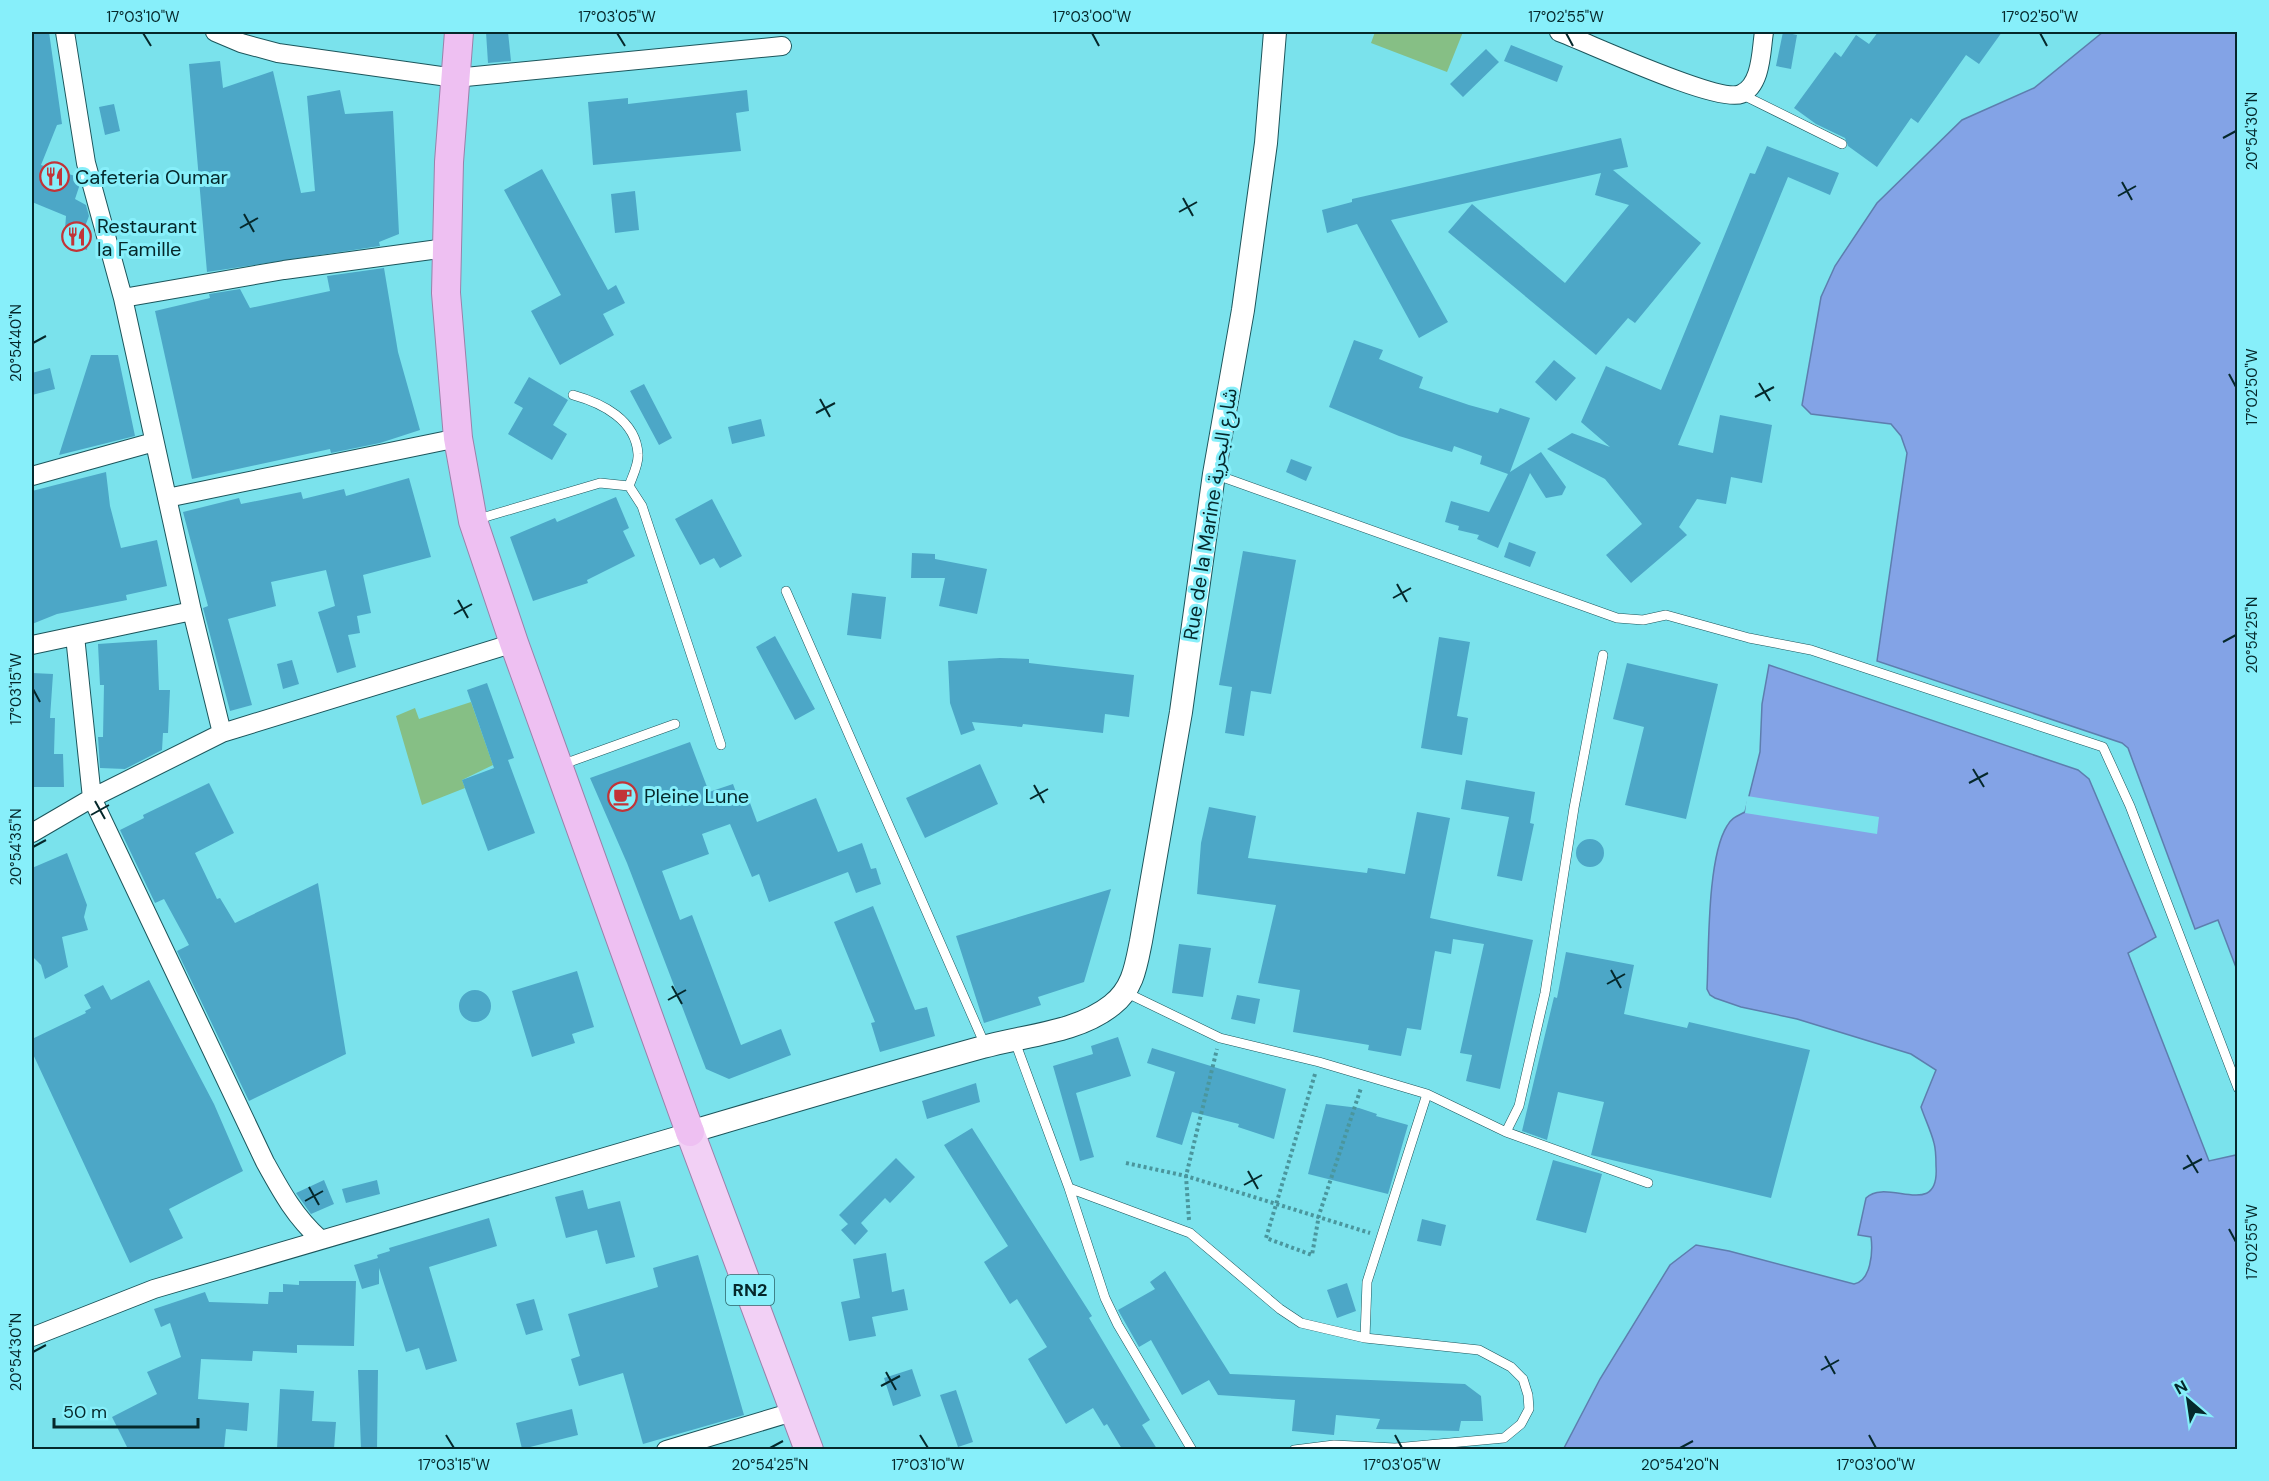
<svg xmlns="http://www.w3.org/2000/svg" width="2269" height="1481" viewBox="0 0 2269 1481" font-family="'DM Sans','Noto Sans Arabic',sans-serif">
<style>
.green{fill:#86bf85}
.water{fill:#83a3e6;stroke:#5d7eae;stroke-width:1.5}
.pier{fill:#7ae2ec}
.building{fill:#4ca7c7}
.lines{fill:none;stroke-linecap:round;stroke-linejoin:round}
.service-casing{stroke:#1c555b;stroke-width:10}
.minor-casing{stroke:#1c555b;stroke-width:20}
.tertiary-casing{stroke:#1c555b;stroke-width:24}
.primary-casing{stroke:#9a81aa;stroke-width:30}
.trunk-casing{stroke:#9a81aa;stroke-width:30}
.path{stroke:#4a969d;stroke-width:4;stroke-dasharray:3 3;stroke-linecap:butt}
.service{stroke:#fff;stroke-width:9}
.minor{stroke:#fff;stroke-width:18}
.tertiary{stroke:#fff;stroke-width:22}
.primary{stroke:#f2d0f5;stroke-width:28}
.trunk{stroke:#eec0f2;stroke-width:28}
.ticks{fill:none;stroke:#05282b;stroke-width:2}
.labels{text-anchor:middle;stroke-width:6;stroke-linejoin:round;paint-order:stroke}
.shield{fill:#87effa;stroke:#2c6469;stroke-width:1.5}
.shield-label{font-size:18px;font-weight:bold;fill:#05282b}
.poi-label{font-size:20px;fill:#05282b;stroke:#87effa;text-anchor:start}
.street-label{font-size:20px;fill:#05282b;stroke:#87effa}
.neatline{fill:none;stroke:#05282b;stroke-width:2}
.ticks-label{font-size:15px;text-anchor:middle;fill:#05282b}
</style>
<rect width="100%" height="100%" fill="#7ae2ec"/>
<path class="green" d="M1375 32H1463L1447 72 1371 43Z
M471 702 493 765 462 780 465 788 422 805 396 716 415 708 419 719Z"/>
<path class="water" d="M2103 32H2237V970L2218 920 2195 929 2128 748 2122 743 1877 661 1907 453 1901 436 1891 424 1811 414 1802 405 1821 297 1835 266 1877 203 1962 120 2034 88Z
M1769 665 2078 770 2089 779 2156 937 2128 953 2209 1161 2236 1155 2237 1160V1449L1563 1450 1600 1379 1670 1265 1696 1245 1729 1251 1854 1284C1871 1281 1873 1252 1871 1237L1858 1235 1866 1198C1887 1177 1940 1221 1936 1166 1936 1159 1936 1150 1934 1143 1931 1131 1925 1119 1921 1107L1936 1070 1911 1054 1797 1019 1741 1007 1715 998 1710 995 1707 989C1709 949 1707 858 1727 826 1731 818 1737 816 1745 812L1760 752 1762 704Z"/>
<path class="pier" d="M1747 796 1879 817 1877 834 1745 813Z"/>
<path class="building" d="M32 32H49L62 124 57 125 41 165 78 177 80 184 75 199 86 205 89 216 84 229 89 230 87 250 64 243 66 216 32 202Z
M486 32H508L511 61 488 63Z
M1783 32 1797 35 1791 69 1776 66Z
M1878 32H2002L1979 64 1966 55 1918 123 1911 118 1877 167 1848 146 1845 138 1816 124 1794 108 1835 52 1841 57 1856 35 1869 44Z
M1511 45 1563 66 1557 82 1504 61Z
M1486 49 1499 62 1463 97 1450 84Z
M220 61 223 88 273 71 301 193 315 191 307 96 340 90 345 114 393 111 399 234 379 242 380 246 207 272 189 64Z
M747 90 749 111 736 113 741 151 593 165 588 102 628 98V104Z
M114 104 120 131 105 135 99 107Z
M1621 138 1628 167 1613 170 1701 243 1635 323 1628 318 1596 355 1448 232 1472 204 1565 283 1629 205 1595 195 1601 173 1391 220 1448 322 1419 338 1357 224 1327 233 1322 210 1352 202V199Z
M1767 146 1839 173 1830 195 1788 177 1678 445 1713 453 1720 415 1772 425 1762 483 1731 477 1726 504 1697 499 1679 527 1687 535 1631 583 1606 555 1642 524 1605 479 1547 449 1572 433 1610 447 1581 422 1606 366 1661 390 1750 173 1755 174Z
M542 169 608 290 616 285 625 303 603 314 614 335 560 365 531 311 561 295 504 190Z
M635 191 639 230 615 233 611 194Z
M384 268 398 352 420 430 380 443 331 453 330 449 192 479 155 311 210 298 209 294 240 289 250 308 330 291 327 276Z
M1354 340 1383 350 1379 359 1423 377 1419 388 1469 405 1498 413 1500 408 1530 418 1510 472 1541 452 1566 487 1562 495 1546 498 1530 473 1498 548 1477 539 1479 535 1458 530 1459 526 1445 522 1451 501 1489 512 1508 474 1480 464 1482 456 1454 446 1452 452 1399 436 1329 407Z
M91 355H118L135 436 59 455Z
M1554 360 1576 378 1556 401 1535 382Z
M50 368 55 389 32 395V373Z
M529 377 568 400 553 425 567 434 552 460 508 434 523 408 514 403Z
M644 384 672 438 659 445 630 391Z
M761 419 765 436 732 444 728 427Z
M1291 459 1312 467 1306 481 1286 472Z
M106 472 110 506 121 548 157 540 167 586 126 595 127 600 57 614 32 624V491Z
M409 478 431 557 363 575 371 613 357 616 360 633 348 635 356 667 337 673 318 612 335 606 326 570 271 582 276 606 228 619 252 705 230 711 203 608 208 606 183 512 239 498 241 504 301 492 303 499 344 489 346 496Z
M616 497 629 528 623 531 635 556 587 580 588 583 533 601 510 537 555 518 557 522Z
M712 499 742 556 720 568 714 558 700 565 675 519Z
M1509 542 1536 552 1530 567 1504 557Z
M1243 551 1296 560 1271 694 1251 691 1244 736 1225 733 1232 687 1219 685Z
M912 553 935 554V559L987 569 977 614 939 606 945 578H911Z
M852 593 886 597 881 639 847 635Z
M775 636 815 709 795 720 756 647Z
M1439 637 1470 642 1457 716 1468 718 1462 755 1421 748Z
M157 640 159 690H170L168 733H163L162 750 125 769 100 768 98 737H103L104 685H100L98 644Z
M1000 658 1029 659V663L1134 675 1129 717 1105 714 1103 733 1023 724 1022 727 972 722 975 730 961 735 950 703 948 661Z
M292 660 299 684 283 689 277 664Z
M1627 663 1718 684 1686 819 1625 805 1644 727 1613 719Z
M32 673 53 674 50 718H55L54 754H63L64 787H32Z
M487 683 514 758 508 760 535 833 488 851 462 780 494 768 467 690Z
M690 742 709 792 733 784 741 806 750 803 757 822 816 798 838 852 862 843 871 869 876 868 881 884 856 893 848 872 769 902 759 874 752 877 730 824 702 834 709 854 662 871 680 920 692 915 741 1045 781 1029 791 1055 729 1079 706 1069 627 863 590 778Z
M980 764 998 804 925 838 906 798Z
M1466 780 1535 792 1530 823 1534 824 1522 881 1497 876 1509 817 1461 809Z
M209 783 234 833 195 853 217 899 220 898 235 923 318 883 346 1054 249 1101 177 951 189 945 164 899 155 903 120 830 144 818 143 815Z
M1209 807 1256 816 1248 858 1367 873 1368 868 1405 874 1417 812 1450 818 1430 918 1533 940 1500 1089 1466 1081 1472 1055 1460 1053 1484 944 1453 939 1451 954 1435 951 1421 1030 1407 1028 1401 1056 1368 1050 1369 1045 1293 1032 1300 990 1258 983 1276 905 1197 894 1201 843Z
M1576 853a14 14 0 1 1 28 0a14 14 0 1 1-28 0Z
M67 853 87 905 84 917 88 930 62 937 68 967 45 979 41 965 32 956V868Z
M1111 889 1084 982 1038 997 1041 1005 984 1023 956 936Z
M873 906 915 1010 927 1007 935 1036 880 1052 871 1023 875 1022 834 922Z
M1179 944 1211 948 1203 997 1172 993Z
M1566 952 1634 965 1624 1014 1687 1028 1689 1022 1810 1050 1771 1198 1591 1155 1604 1102 1558 1092 1547 1140 1522 1131 1554 997 1557 998Z
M577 971 594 1027 572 1034 575 1043 532 1057 512 991Z
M149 980 214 1104 243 1171 169 1209 183 1238 130 1263 32 1052V1039L86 1013 85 1011 91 1008 84 995 103 985 111 1000Z
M459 1006a16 16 0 1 1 32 0a16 16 0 1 1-32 0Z
M1237 995 1260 999 1255 1024 1231 1019Z
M1118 1037 1131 1076 1076 1093 1094 1157 1080 1161 1053 1066 1093 1054 1091 1046Z
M1152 1048 1286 1089 1274 1139 1238 1127 1239 1124 1192 1112 1182 1145 1156 1137 1175 1072 1147 1063Z
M976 1083 980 1102 927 1119 922 1101Z
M1326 1104 1359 1108 1377 1114 1376 1116 1408 1125 1388 1194 1308 1174Z
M972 1128 1092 1316 1089 1318 1150 1420 1142 1425 1157 1449H1122L1107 1424 1104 1426 1093 1408 1066 1424 1028 1359 1047 1347 1017 1299 1010 1304 984 1262 1008 1246 944 1145Z
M896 1158 915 1177 890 1203 885 1198 861 1223 868 1231 855 1245 841 1230 848 1224 839 1215Z
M1553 1160 1602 1174 1586 1233 1536 1220Z
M324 1180 334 1204 311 1214 296 1193Z
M377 1180 380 1194 346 1203 342 1189Z
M583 1190 588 1209 620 1201 635 1257 606 1264 597 1230 566 1238 555 1197Z
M489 1218 497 1246 429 1267 457 1361 426 1370 419 1348 406 1352 379 1268V1284L362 1289 354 1265 378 1258 377 1255 390 1251 389 1248Z
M1422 1219 1446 1225 1441 1246 1417 1241Z
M886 1253 892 1292 904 1289 908 1310 872 1317 876 1336 849 1341 841 1302 860 1298 853 1259Z
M698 1255 744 1415 643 1444 623 1373 579 1386 571 1359 580 1356 568 1314 658 1287 653 1268Z
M1165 1271 1230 1374 1465 1384 1481 1396 1483 1421H1461L1459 1431 1376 1429 1380 1419 1336 1415 1334 1435 1292 1431 1295 1400 1218 1395 1209 1380 1182 1395 1151 1340 1139 1347 1118 1310 1155 1289 1150 1282Z
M299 1281H356L354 1346 297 1345V1353L253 1351 252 1361 201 1359 198 1399 249 1403 247 1431 226 1429 224 1449H128L112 1417 157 1394 147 1372 181 1357 170 1323 161 1327 154 1309 205 1292 209 1302 268 1304 269 1292H283V1284L299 1285Z
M1347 1283 1356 1311 1337 1318 1327 1290Z
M534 1299 543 1330 526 1335 516 1304Z
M912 1369 921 1396 893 1406 884 1378Z
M358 1370H378L377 1449H361Z
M280 1389 314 1391 312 1421 336 1422 334 1449H277Z
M956 1390 973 1442 958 1447 940 1395Z
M572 1409 578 1435 522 1449 516 1423Z"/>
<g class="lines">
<defs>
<path id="service" d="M1741 94 1842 144
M573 395C602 403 636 420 638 454 639 464 632 477 629 486
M1214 474 1617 618 1643 620 1666 615 1749 638 1811 650 2103 747 2130 806 2238 1088
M475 520 600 483 629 486 642 506 721 745
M786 591 985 1045
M561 765 675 724
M1127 993 1220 1038 1319 1062 1427 1094 1506 1132 1519 1106 1545 993 1574 808 1603 655
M1014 1039 1069 1188 1105 1298 1118 1325 1192 1450
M1506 1132 1648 1183
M1069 1188 1190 1233 1280 1309 1301 1323 1365 1338 1479 1350 1511 1367 1523 1379 1528 1395 1529 1409 1521 1424 1504 1438 1395 1448 1334 1445 1294 1450
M1365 1338 1367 1282 1427 1094"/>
<path id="minor" d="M65 32 86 163 123 298 192 611 222 733
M215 32 241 43 278 53 455 78 782 46
M1559 32C1589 43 1718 104 1741 94 1762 85 1761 50 1764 32
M123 298 284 270 446 248
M32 476 154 442
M167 498 458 438
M75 636 92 798 265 1162C281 1191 295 1217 320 1239
M32 645 192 611
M32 833 92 798 222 733 514 643
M32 1337 154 1289 690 1132
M666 1450 796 1411"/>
<path id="tertiary" d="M690 1132C788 1103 885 1074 983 1047 1025 1035 1077 1033 1112 1005 1133 989 1136 966 1141 941L1181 712 1214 474 1243 310 1266 143 1275 32"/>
<path id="primary" d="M690 1132 809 1450"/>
<path id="trunk" d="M459 32 449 162 446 293 458 438 473 521 514 643 690 1132"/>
</defs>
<use href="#service" class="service-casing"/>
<use href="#minor" class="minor-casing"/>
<use href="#tertiary" class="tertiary-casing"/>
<use href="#primary" class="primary-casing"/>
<use href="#trunk" class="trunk-casing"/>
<path class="path" d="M1315 1074 1266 1238 1312 1255 1319 1215 1361 1088
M1126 1163 1186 1176 1370 1233
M1189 1220 1186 1176 1217 1049"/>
<use href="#service" class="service"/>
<use href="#minor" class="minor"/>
<use href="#tertiary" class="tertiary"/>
<use href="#primary" class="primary"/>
<use href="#trunk" class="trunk"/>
</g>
<path class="ticks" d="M143 33 151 46M617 33 625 46M1092 33 1099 46M1566 33 1573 46M2040 33 2047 46M2223 138 2236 131M2122 182 2132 200M2118 196 2136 186M1183 198 1193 216M1179 212 1197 202M244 214 254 232M240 228 258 218M33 343 46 336M2229 374 2236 387M1759 383 1770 401M1755 397 1774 387M820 399 830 417M816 413 835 403M1397 584 1407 602M1393 598 1411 588M458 600 468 618M454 614 472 604M2223 642 2236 635M33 689 40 702M1973 769 1984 787M1969 783 1988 773M1034 785 1044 803M1030 799 1048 789M95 801 105 819M91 815 109 805M33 847 46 840M1611 970 1621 988M1607 984 1625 974M672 986 682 1004M668 1000 686 990M2187 1155 2198 1173M2183 1169 2202 1159M1248 1171 1258 1189M1244 1185 1262 1175M309 1187 319 1205M305 1201 323 1191M2229 1229 2236 1242M33 1352 46 1345M1825 1356 1835 1374M1821 1370 1839 1360M886 1372 896 1390M881 1386 900 1376M446 1435 454 1448M920 1435 928 1448M1395 1435 1402 1448M1869 1435 1876 1448M770 1448 783 1441M1680 1448 1693 1441"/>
<defs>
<symbol id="restaurant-ring" viewBox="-11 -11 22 22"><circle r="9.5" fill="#87effa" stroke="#c23337" stroke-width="1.5"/><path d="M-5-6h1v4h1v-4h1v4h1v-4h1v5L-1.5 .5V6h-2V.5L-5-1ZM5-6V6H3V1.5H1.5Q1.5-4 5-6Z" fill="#c23337"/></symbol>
<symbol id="cafe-ring" viewBox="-11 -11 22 22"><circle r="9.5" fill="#87effa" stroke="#c23337" stroke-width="1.5"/><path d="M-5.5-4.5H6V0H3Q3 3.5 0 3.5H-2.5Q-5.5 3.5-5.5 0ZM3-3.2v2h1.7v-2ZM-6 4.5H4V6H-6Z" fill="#c23337"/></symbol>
</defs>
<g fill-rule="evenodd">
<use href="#restaurant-ring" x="38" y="160" width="33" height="33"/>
<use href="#restaurant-ring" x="60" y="220" width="33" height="33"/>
<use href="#cafe-ring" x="606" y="780" width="33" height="33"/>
</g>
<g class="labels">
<rect class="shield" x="726" y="1275" width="48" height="30" rx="4.5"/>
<g class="shield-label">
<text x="750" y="1296">RN2</text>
</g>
<g class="poi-label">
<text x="75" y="184">Cafeteria Oumar</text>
<text x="97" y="233">Restaurant<tspan x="97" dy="23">la Famille</tspan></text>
<text x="644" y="803">Pleine Lune</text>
</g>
<g class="street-label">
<text transform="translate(1210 514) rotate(-81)" y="7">Rue de la Marine شارع البحرية</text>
</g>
</g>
<rect width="2269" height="1481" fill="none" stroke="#87effa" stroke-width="66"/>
<g transform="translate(2188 1400) rotate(331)" stroke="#87effa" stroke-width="4.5" paint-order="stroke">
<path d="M0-4.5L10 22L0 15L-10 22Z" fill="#05282b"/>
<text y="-9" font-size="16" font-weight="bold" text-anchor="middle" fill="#05282b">N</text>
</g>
<path d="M54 1418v9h144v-9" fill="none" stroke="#05282b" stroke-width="3"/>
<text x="63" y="1418" font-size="18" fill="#05282b" stroke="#87effa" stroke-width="4.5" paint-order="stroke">50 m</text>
<rect x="33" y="33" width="2203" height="1415" class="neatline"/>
<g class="ticks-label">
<text x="143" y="22">17°03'10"W</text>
<text x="617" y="22">17°03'05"W</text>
<text x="1092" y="22">17°03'00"W</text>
<text x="1566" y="22">17°02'55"W</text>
<text x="2040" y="22">17°02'50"W</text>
<text transform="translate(2252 131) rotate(-90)" y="5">20°54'30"N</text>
<text transform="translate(16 343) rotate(-90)" y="5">20°54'40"N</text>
<text transform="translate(2252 387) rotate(-90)" y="5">17°02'50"W</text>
<text transform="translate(2252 635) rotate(-90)" y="5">20°54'25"N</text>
<text transform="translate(16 689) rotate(-90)" y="5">17°03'15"W</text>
<text transform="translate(16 847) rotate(-90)" y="5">20°54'35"N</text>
<text transform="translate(2252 1242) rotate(-90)" y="5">17°02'55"W</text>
<text transform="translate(16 1352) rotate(-90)" y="5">20°54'30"N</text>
<text x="454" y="1470">17°03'15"W</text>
<text x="770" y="1470">20°54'25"N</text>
<text x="928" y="1470">17°03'10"W</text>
<text x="1402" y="1470">17°03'05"W</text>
<text x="1680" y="1470">20°54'20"N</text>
<text x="1876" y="1470">17°03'00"W</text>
</g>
</svg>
